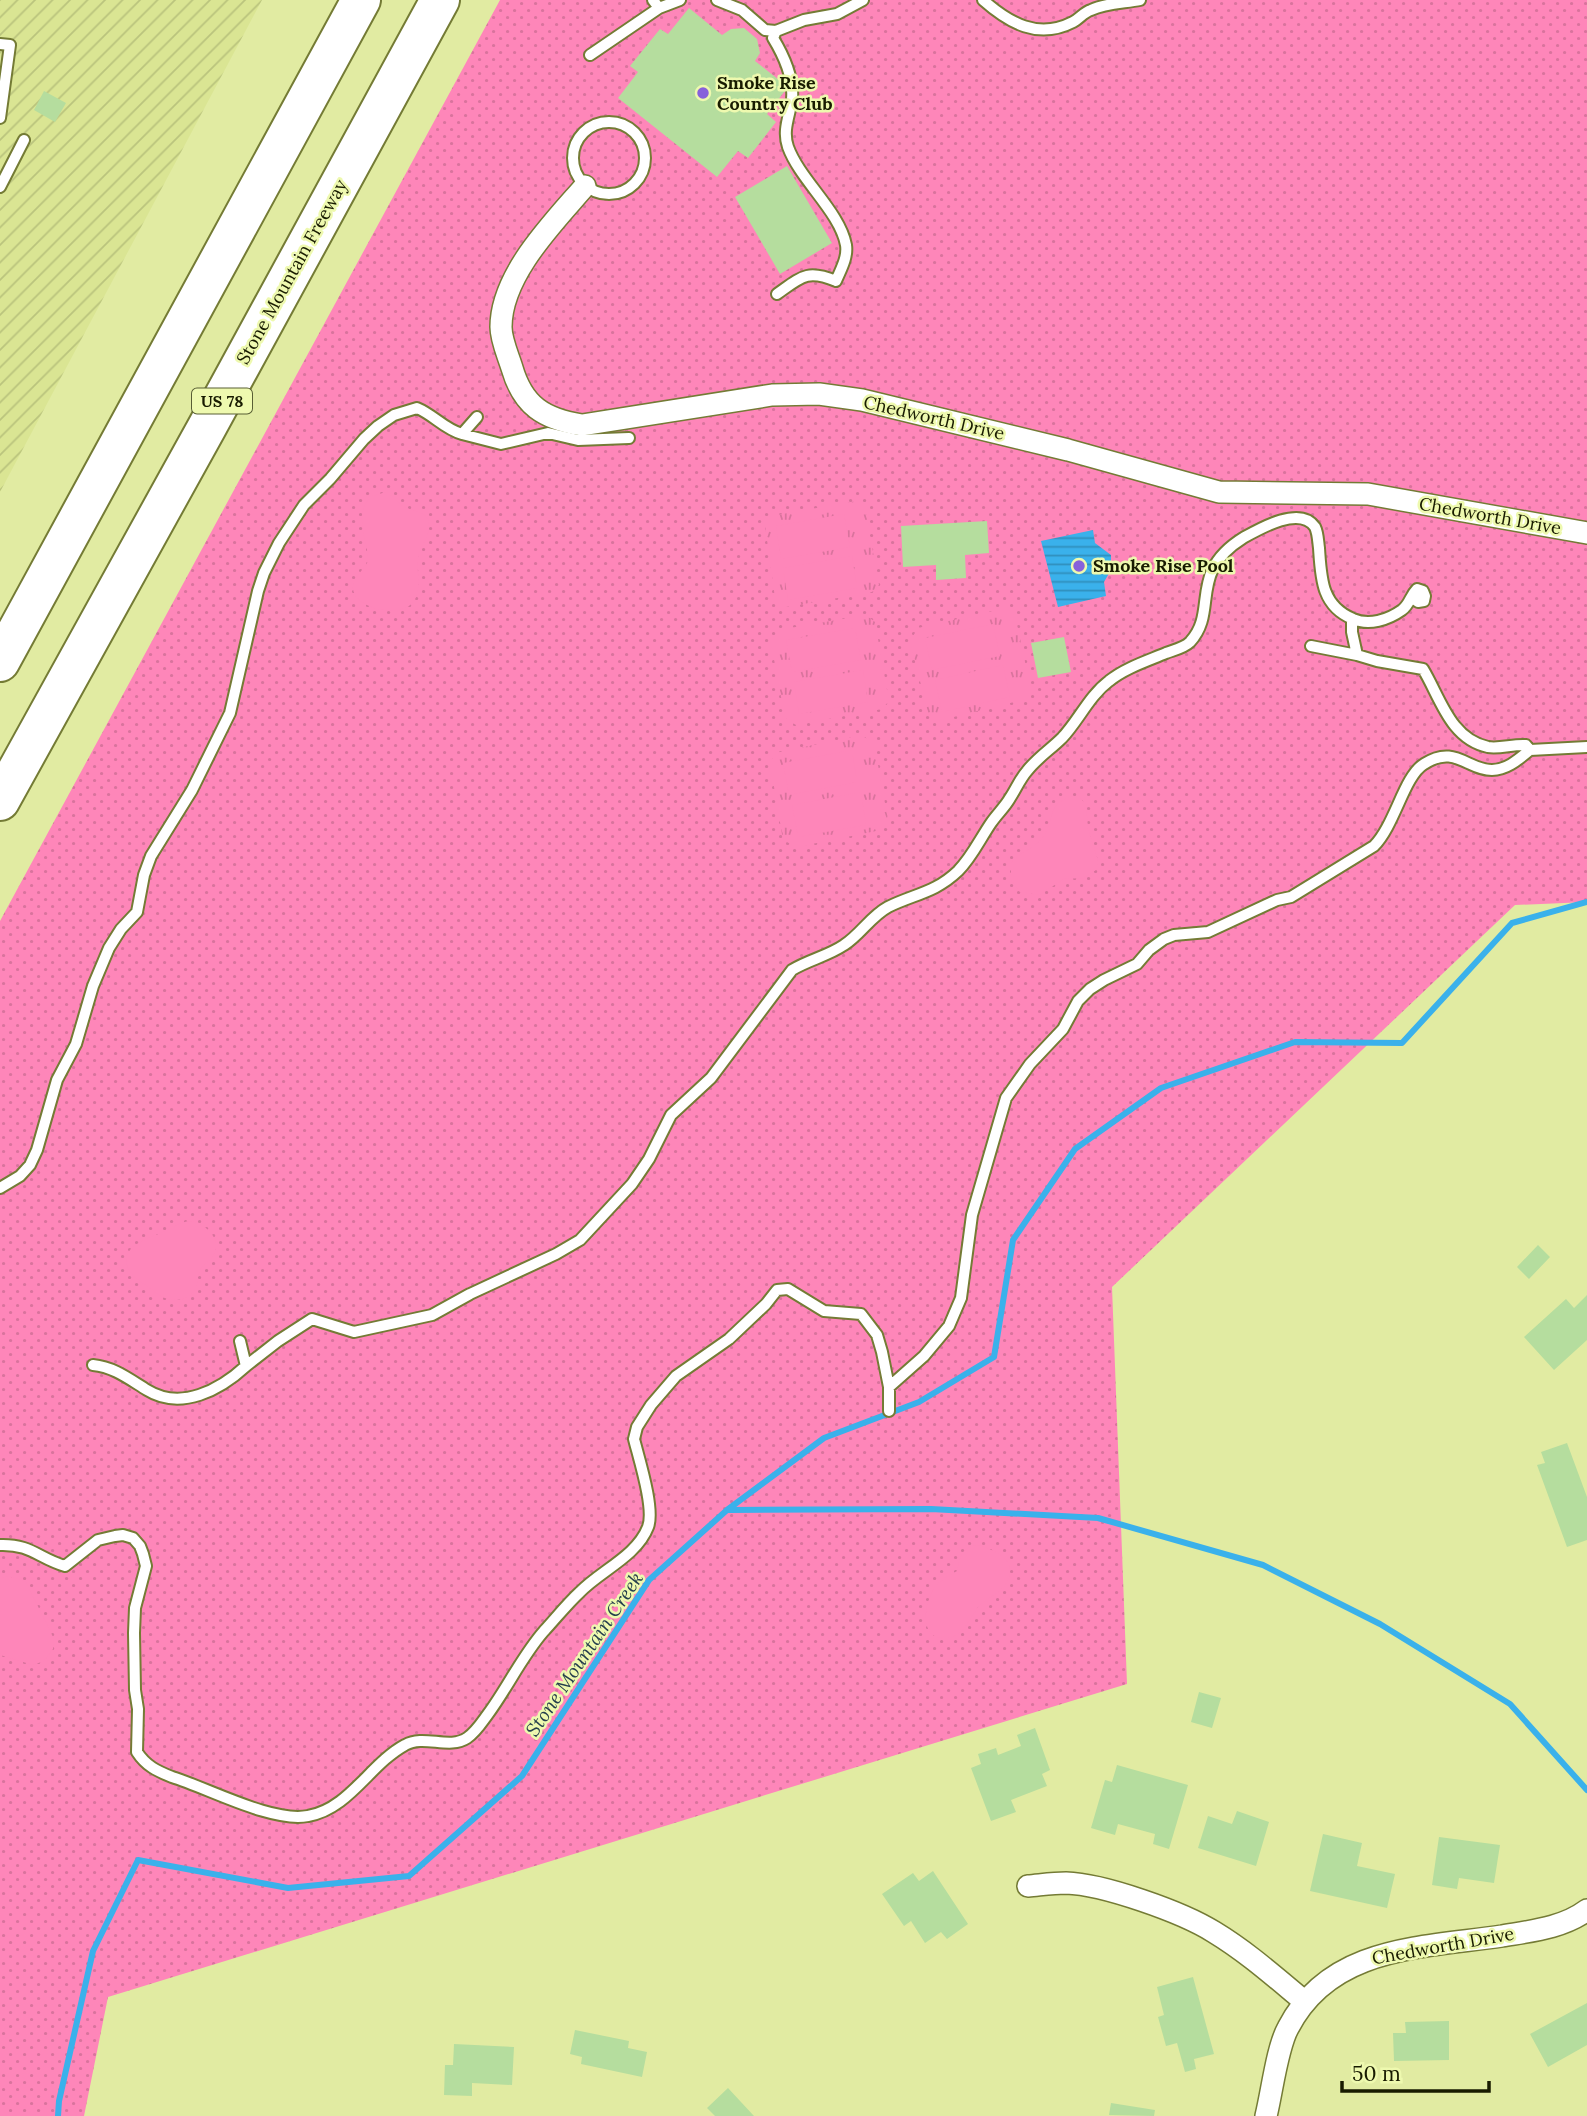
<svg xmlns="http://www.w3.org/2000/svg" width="1587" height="2116" viewBox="0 0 1587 2116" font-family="Lora,serif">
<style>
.industrial{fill:url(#industrial-furrows)}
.grass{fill:url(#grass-dots)}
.park{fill:url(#park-tufts)}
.pitch{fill:#fe86b9}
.water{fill:url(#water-rules)}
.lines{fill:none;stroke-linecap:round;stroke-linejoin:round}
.stream{stroke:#3ab1eb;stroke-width:6}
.building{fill:#b5dd9e}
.lane-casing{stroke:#747b35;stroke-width:14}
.street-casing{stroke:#747b35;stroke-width:24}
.highway-casing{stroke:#747b35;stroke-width:42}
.lane{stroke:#fff;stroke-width:10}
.street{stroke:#fff;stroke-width:21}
.highway{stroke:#fff;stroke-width:38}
.poi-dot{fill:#8761db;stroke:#eef9af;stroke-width:2.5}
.labels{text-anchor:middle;stroke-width:5;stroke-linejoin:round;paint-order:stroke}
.shield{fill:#eef9af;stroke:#585e34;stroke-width:2}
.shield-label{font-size:16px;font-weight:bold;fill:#181b00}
.poi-label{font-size:18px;font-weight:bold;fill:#181b00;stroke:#eef9af;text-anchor:start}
.street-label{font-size:18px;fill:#181b00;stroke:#eef9af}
.water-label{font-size:19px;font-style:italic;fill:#263f4d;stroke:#eef9af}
</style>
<defs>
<pattern id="industrial-furrows" width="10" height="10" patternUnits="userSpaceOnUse" patternTransform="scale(1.75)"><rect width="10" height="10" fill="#dae593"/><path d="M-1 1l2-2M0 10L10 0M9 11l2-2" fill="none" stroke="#bac47d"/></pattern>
<pattern id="grass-dots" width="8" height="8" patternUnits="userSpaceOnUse" patternTransform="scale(1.75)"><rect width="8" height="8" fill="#fe86b9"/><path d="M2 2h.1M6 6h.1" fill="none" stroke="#d9739d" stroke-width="1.8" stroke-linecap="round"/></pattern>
<pattern id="park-tufts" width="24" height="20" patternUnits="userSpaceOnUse" patternTransform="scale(1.75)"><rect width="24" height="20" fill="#fe86b9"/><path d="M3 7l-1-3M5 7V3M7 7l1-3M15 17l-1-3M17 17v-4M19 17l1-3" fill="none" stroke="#d9739d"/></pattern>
<pattern id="water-rules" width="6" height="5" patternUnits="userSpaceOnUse" patternTransform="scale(1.75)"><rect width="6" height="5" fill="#3ab1eb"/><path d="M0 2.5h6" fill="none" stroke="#308fbc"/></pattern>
</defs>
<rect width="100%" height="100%" fill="#e1eba2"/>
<path class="industrial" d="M0 0H262L0 492Z"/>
<path class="grass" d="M500 0H1587V902L1515 905 1112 1287 1127 1684 108 1997 84 2116H0V921Z"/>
<path class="park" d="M857 501 865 508 879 585 872 592 786 607 775 598 765 525 771 516Z
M1006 608 1015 615 1031 690 1026 699 941 720 928 713 910 641 918 628Z
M866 615 875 622 889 701 882 709 796 725 785 718 771 643 778 630Z
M861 735 874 743 888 820 881 830 797 847 783 840 770 763 775 753Z"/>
<path class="pitch" d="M386 492C393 496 397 501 403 506 410 511 422 510 427 518 434 531 422 543 419 554 415 569 423 590 413 602 402 618 356 610 353 589 352 578 364 570 368 561 368 538 352 514 372 496Z
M844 514 850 547 781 559 776 526Z
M852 556 857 588 788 600 783 568Z
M993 624 1000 656 932 670 925 638Z
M855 628 861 660 792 672 786 640Z
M1003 665 1010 697 942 712 935 680Z
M863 670 868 702 799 714 794 682Z
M852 750 857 782 789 795 783 763Z
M861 792 866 825 798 837 792 805Z
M1072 796 1081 799 1086 804 1088 829 1098 860 1096 870 1083 878 1064 879 1039 895 1020 892 1011 880V863C1019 853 1033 849 1041 839 1056 823 1044 805 1072 796Z
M190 1221C207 1224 225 1241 211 1259 207 1263 202 1265 200 1271 197 1277 198 1285 194 1291 186 1304 165 1301 156 1293 147 1285 133 1279 128 1268 118 1245 152 1238 165 1231 174 1227 180 1222 190 1221Z
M978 1545C996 1550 1021 1562 1005 1585 999 1594 987 1598 980 1605 969 1617 965 1637 946 1638 917 1640 925 1601 935 1587 941 1580 949 1575 957 1571 960 1556 962 1547 978 1545Z
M8 1576 26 1582 53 1637V1649L44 1661 33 1665 0 1655V1579Z"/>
<path class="water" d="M1093 530 1095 543 1111 555V570L1104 582 1106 596 1058 607 1041 541Z"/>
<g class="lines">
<path class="stream" d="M729 1510 931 1509 1098 1518 1263 1565 1380 1624 1510 1704 1587 1790
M58 2116 59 2101 93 1951 138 1860 288 1888 409 1876 522 1776 649 1580 727 1510 824 1438 919 1402 994 1357 1013 1240 1075 1149 1161 1088 1295 1042 1402 1043 1512 923 1587 902"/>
</g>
<path class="building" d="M689 8 722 35 731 29 744 28 757 39 760 53 755 61 788 87 767 114 776 122 748 158 738 151 717 177 618 98 638 72 630 66 660 29 668 34Z
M44 91 66 103 55 122 34 110Z
M787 166 832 243 780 274 735 197Z
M987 521 989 553 965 555 966 578 936 580V565L903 567 901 526Z
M1064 637 1071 672 1038 678 1031 643Z
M1538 1245 1550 1257 1529 1279 1517 1267Z
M1587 1295V1340L1554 1370 1524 1337 1566 1299 1574 1308Z
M1567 1443 1587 1497V1540L1567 1547 1537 1465 1545 1463 1541 1452Z
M1199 1692 1221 1698 1212 1728 1191 1722Z
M1035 1728 1050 1770 1042 1774 1047 1786 1011 1800 1016 1812 991 1821 971 1768 981 1764 978 1754 996 1748 998 1755 1021 1746 1017 1735Z
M1117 1765 1188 1785 1169 1849 1153 1844 1155 1834 1118 1824 1115 1835 1091 1828 1105 1780 1112 1782Z
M1237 1811 1269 1822 1256 1866 1198 1848 1208 1816 1232 1824Z
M1323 1834 1362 1843 1357 1866 1395 1874 1387 1908 1310 1891Z
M1439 1837 1500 1845 1494 1883 1459 1878 1457 1889 1432 1885Z
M933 1871 968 1924 947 1939 941 1932 925 1943 911 1921 904 1926 882 1894 913 1873 919 1881Z
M1193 1977 1214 2054 1194 2059 1196 2069 1185 2072 1177 2043 1166 2046 1158 2017 1164 2015 1157 1987Z
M1587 2003V2045L1548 2067 1530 2034Z
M1449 2021V2060L1394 2061 1393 2033H1406L1405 2022Z
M575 2030 629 2041 628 2048 647 2052 642 2077 581 2064 582 2057 570 2054Z
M454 2044 514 2047 512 2085 472 2083V2096L444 2095 445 2065H453Z
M728 2088 754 2116H715L707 2108Z
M1111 2103 1155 2110 1154 2116 1109 2115Z"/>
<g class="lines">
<defs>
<path id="lane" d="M717 0 742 10 765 30 776 31 773 38C784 56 794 77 792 99 790 115 782 130 788 147 800 180 840 212 846 245 848 258 840 271 836 281 807 269 801 277 777 294
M983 0C1009 23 1038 40 1073 22 1079 19 1084 12 1091 10 1105 3 1125 3 1140 0
M659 8 680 0
M776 31 804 20 837 14 863 0
M0 44 10 45 0 118
M590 55 659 8 653 0
M573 158a36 36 0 1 1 72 0a36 36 0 1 1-72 0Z
M0 187 24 140
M462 434 501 444 548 433 578 440 629 438
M1311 646 1357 655 1352 632V619
M1357 655 1377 661 1423 669C1440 697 1450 739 1488 747 1500 749 1513 744 1526 745L1530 750 1587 747
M0 1188 20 1176 30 1165 37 1150 57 1080 76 1044 93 986 109 948 121 929 137 912 144 875 151 856 192 790 230 713 258 591 264 573 279 543 304 505 330 479 364 439 378 426 394 415 417 408C434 415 444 429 462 434L477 417
M93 1365C114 1367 129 1379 147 1390 181 1411 220 1390 246 1366L240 1341
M246 1366 278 1341 312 1319 354 1332 432 1315 470 1294 556 1254 580 1240 632 1184 649 1159 671 1115 711 1078 792 970C808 960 828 956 844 945 860 935 871 916 888 907 914 894 935 893 958 871 972 857 980 839 991 823 997 814 1005 807 1010 798 1016 789 1020 779 1027 771 1037 758 1051 749 1062 738 1079 720 1089 696 1109 681 1125 668 1147 661 1166 653 1174 650 1184 648 1190 642 1219 611 1187 573 1243 538 1259 529 1300 505 1315 527 1318 533 1318 541 1319 548 1321 577 1321 606 1353 619 1369 626 1388 620 1402 610 1410 604 1410 596 1417 589L1423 591 1425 596 1424 601 1418 602 1414 599 1418 593 1421 594 1419 597
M889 1387 924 1356 949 1326 961 1298 972 1215 1006 1098 1030 1064 1063 1029 1078 1001 1090 989 1104 980 1137 964 1149 950 1164 939 1174 935 1208 932 1277 900 1291 897 1374 846C1395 825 1404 776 1424 764 1455 744 1467 770 1492 770 1507 770 1519 759 1530 750
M0 1545C31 1544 38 1558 65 1566L98 1540 115 1536 123 1535 133 1538 140 1546 143 1554 146 1566 135 1608 134 1633 135 1690 138 1709 137 1752C146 1766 157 1771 172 1777 208 1788 272 1823 308 1816 349 1809 370 1764 405 1745 424 1734 449 1750 467 1738 476 1732 482 1722 488 1714 508 1687 522 1656 544 1631 556 1618 567 1604 580 1592 600 1571 637 1556 648 1527 655 1509 639 1459 634 1439L637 1427 651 1405 676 1376 729 1339 766 1304 777 1290 788 1289 824 1311 861 1314 877 1335 882 1352 889 1387V1411"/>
<path id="street" d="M585 186C553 223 501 275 501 327 501 340 508 355 512 368 523 406 544 419 582 425L772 395 819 394 862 400 1068 450 1219 492 1368 494 1587 533
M1028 1886C1040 1885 1053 1883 1066 1883 1103 1884 1182 1912 1214 1932 1247 1952 1275 1977 1304 2001
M1266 2116C1272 2092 1277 2048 1288 2028 1330 1946 1421 1948 1502 1936 1531 1931 1563 1928 1587 1910"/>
<path id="highway" d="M0 662 361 0
M0 801 207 427 440 0"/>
</defs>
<use href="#lane" class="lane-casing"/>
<use href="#street" class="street-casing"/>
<use href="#highway" class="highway-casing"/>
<use href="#lane" class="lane"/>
<use href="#street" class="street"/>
<use href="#highway" class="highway"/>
</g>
<g class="poi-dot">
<circle cx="703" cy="93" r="7"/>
<circle cx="1079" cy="566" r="7"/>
</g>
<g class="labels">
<rect class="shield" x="192" y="388.5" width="60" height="25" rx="5"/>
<g class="shield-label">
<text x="222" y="407">US 78</text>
</g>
<g class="poi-label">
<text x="717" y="89">Smoke Rise<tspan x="717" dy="21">Country Club</tspan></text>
<text x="1093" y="572">Smoke Rise Pool</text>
</g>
<g class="street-label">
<text transform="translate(292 272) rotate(-61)" y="6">Stone Mountain Freeway</text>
<text transform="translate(934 418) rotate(13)" y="6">Chedworth Drive</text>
<text transform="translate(1490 516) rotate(10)" y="6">Chedworth Drive</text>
<text transform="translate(1443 1946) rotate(-10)" y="6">Chedworth Drive</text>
</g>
<g class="water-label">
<text transform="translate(584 1654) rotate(-56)" y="7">Stone Mountain Creek</text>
</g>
</g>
<path d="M1342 2081v10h147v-10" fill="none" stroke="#181b00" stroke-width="3.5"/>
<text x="1352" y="2081" font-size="21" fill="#181b00" stroke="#eef9af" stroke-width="5" paint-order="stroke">50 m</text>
</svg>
